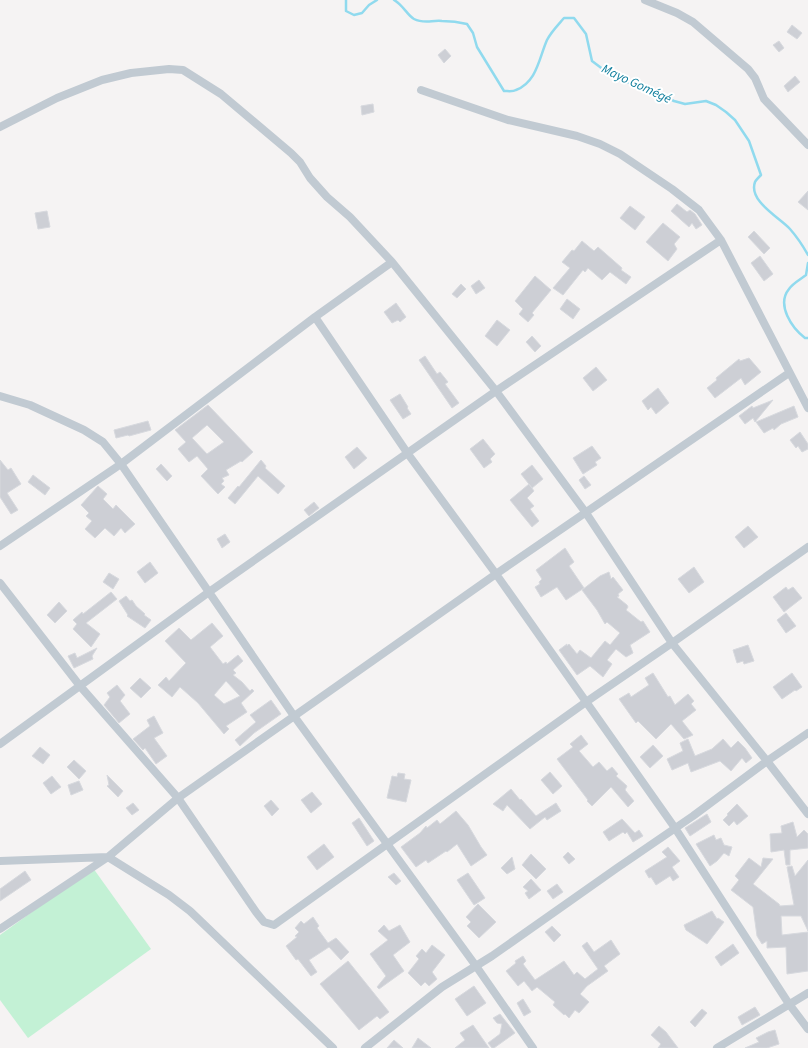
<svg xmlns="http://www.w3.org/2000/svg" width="808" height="1048" viewBox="0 0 808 1048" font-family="'Source Sans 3',sans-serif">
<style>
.green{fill:#c3f1d5}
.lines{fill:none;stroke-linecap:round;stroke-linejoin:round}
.stream{stroke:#90daee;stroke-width:2.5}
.building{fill:#cdcfd5;stroke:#d7d9de;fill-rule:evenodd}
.street{stroke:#c1cad2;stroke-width:8}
.labels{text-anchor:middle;stroke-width:4;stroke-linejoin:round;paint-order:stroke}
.water-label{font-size:13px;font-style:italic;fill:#0c7c9b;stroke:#fff}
</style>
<rect width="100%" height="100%" fill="#f5f3f3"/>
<path class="green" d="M93 868 151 949 28 1038 0 1000V935Z"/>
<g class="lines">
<path class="stream" d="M346 0V11L354 15 362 13 369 5 377 0
M394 0C403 5 408 16 414 19 424 24 432 20 442 21 451 21 459 22 467 24L473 33 477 47 504 91C508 91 513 92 516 90 537 82 539 58 547 40 551 32 558 25 564 18H574L586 34 592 61 608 73 619 80 645 87 674 101 685 104 706 101 716 105 726 112 735 120 749 141 761 175C759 177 756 180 755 182 748 201 780 218 790 229 797 237 803 246 808 255
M808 263 806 275C801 279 793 283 789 289 776 305 792 328 805 338H808"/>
</g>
<path class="building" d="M792 25 802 33 797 39 787 32Z
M779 41 784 48 779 52 773 45Z
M445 49 451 56 444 63 438 55Z
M795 76 800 82 788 92 784 86Z
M373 104 374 112 362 115 361 106Z
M808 191V210L798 202Z
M677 204 687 212 690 210 695 214 702 225 696 229 692 223 689 227 671 211Z
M630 206 645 217 635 230 620 218Z
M47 211 50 227 38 229 35 213Z
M663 223 680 237 674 244 677 249 668 261 646 242Z
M754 231 770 248 764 254 748 237Z
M582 241 594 251 598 247 622 268 621 270 631 277 626 284 610 272 602 280 588 268 585 272 583 270 563 295 553 288 570 268 562 262 572 250 574 251Z
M760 256 773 274 764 281 751 263Z
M535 276 551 290 532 313 534 315 528 322 519 314 523 309 515 301Z
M479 280 485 288 476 294 471 286Z
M461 284 466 289 457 298 452 294Z
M567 299 580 309 573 319 560 309Z
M396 303 406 317 400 322 398 320 392 323 384 312Z
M497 320 510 330 497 346 485 336Z
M532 336 541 346 535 352 526 342Z
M425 356 437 374 440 372 448 382 445 384 459 403 452 408 419 360Z
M749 358 761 372 745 385 741 378 715 398 707 388 717 380 716 378 739 359 740 361Z
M596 367 607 380 593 391 583 378Z
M658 388 669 403 656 414 651 407 648 410 642 401Z
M400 394 408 407 407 408 411 414 403 419 390 400Z
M773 400 755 422 753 418 745 424 739 416 752 406 753 408Z
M208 405 253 452 242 462 241 461 226 470 229 475 222 478 224 481 221 484 225 487 218 494 201 476 208 469 197 456 189 462 178 449 186 442 175 430ZM207 425 224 442 207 454 192 438Z
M794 406 798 417 781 424 774 430 773 428 764 433 756 422Z
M148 421 151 430 129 436 128 435 116 438 114 430Z
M800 432 808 444V449L802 452 798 446 796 448 790 440Z
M483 439 495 454 490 459 492 462 484 468 470 449Z
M592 446 601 458 595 462 597 465 583 474 573 458Z
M357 447 367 458 354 469 345 457Z
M0 460 8 470 11 468 21 484 7 493 18 510 11 514 0 497Z
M261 460 266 466 265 468 285 486 278 494 258 476 235 504 228 498 238 486 239 487Z
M161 464 172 476 167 481 156 469Z
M532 465 543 479 532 488 521 474Z
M33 475 50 488 45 495 28 482Z
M584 476 591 485 585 489 579 480Z
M529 484 534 491 527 498 534 506 530 509 539 521 532 527 510 500Z
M98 486 107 494 103 499 113 509 116 505 135 524 125 533 121 528 114 536 105 528 95 538 85 529 92 521 86 516 89 513 81 505Z
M314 502 319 508 309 516 304 510Z
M748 526 758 537 744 548 735 537Z
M225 534 230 542 222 548 217 539Z
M565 548 574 562 569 566 584 588 566 600 557 587 541 597 535 587 540 584 539 582 542 579 536 570Z
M150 562 158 573 145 583 137 572Z
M694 567 704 582 689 593 678 579Z
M609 572 611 579 613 577 623 590 618 594 619 596 617 597 627 605 628 607 626 610 641 622 643 621 650 632 630 645 633 653 626 657 616 649 607 660 612 664 603 677 590 666 577 675 559 650 567 644V646L569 644 577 654 580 650 591 658 605 641 610 645 620 633 607 622 605 624 597 610 582 590 600 576Z
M109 573 119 579 113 589 103 582Z
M786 587 788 590 793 587 802 598 784 612 773 597Z
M111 592 117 599 86 623 100 634 91 647 73 629 77 624 73 620 82 612 83 614Z
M126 596 130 601 132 600 136 606 145 614 144 615 151 620 145 628 127 616 128 615 119 601Z
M59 602 67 611 55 623 47 615Z
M786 613 796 626 786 633 777 620Z
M212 623 223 636 210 647 223 664 226 662 227 664 238 655 243 661 233 670 236 673 233 675 242 682 250 691 252 689 254 691 241 703 247 712 226 726 229 729 224 734 198 703 180 687 172 697 158 685 166 677 169 681 186 663 165 641 179 628 191 640ZM226 681 240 696 224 704 214 695Z
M748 645 754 661 744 664 743 661 737 663 733 650Z
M97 648 92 656 93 659 74 668 68 656 75 653 77 658Z
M653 673 668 697 670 696 675 705 688 694 694 701 691 704 696 710 682 721 693 735 684 739 671 724 656 739 638 721 636 723 619 699 629 693 631 697 649 685 645 678Z
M792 673 802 687 796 691 795 690 782 699 773 687Z
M140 678 151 688 141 698 130 688Z
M117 685 125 695 120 701 130 714 119 723 104 705 110 697 107 693Z
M271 700 281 714 254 733 240 746 235 740 256 722 250 715Z
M154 716 163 733 154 738 167 756 156 764 145 748 143 750 133 739 150 726 147 720Z
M581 735 588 744 579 751 593 767 599 762 607 771 612 767 618 774 616 776 627 786 625 790 634 801 628 807 611 787 592 806 587 801 588 800 557 759 573 747 570 744Z
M688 739 695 756 712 749 723 739 731 748 738 741 745 748 752 758 746 763 742 758 731 771 720 761 691 772 688 763 672 770 667 759 683 751 680 743Z
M653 745 663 756 650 768 640 757Z
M40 747 50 755 43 764 32 756Z
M74 760 86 771 79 779 67 767Z
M550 772 562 786 553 794 541 780Z
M398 773 405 774 404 779 411 780 406 802 387 798 392 776 397 777Z
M107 775 123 791 118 797 107 786 109 785Z
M52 776 61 787 51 794 43 783Z
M79 781 83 790 71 795 68 785Z
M511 789 520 800 521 799 536 816 556 803 561 811 547 820 545 817 530 829 507 805 503 811 493 804Z
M312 792 322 804 311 813 301 800Z
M271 800 279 809 272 816 264 806Z
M133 803 139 810 132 815 126 808Z
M737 804 748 816 737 825 734 821 729 826 723 820 728 815 727 814Z
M456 811 468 825 481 847 487 855 471 866 457 844 447 852 446 851 428 863 426 860 416 867 401 847 420 833 426 826 427 828 437 820 440 824Z
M707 814 711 822 690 836 685 828Z
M359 818 374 841 367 846 352 823Z
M622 819 635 833 639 830 643 836 633 842 627 832 625 834 623 832 609 841 603 832Z
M793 822 797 837 804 830 808 834V848L790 850V865H786L784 850 771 852 770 834 782 833 781 826Z
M714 835 716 840 721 838 724 845 732 847 729 856 724 853 717 861 710 866 696 844Z
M324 844 334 857 317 870 307 857Z
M668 847 680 861 672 867 679 877 673 881 670 876 656 885 651 877 649 878 645 871 667 857 662 852Z
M568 852 575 859 569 864 563 857Z
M531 854 546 869 536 879 522 865Z
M512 857 515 869 507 874 501 868Z
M749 858 761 867 763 858 773 859 753 884 779 904 780 906 794 905 787 867 792 866 795 876 808 860V931L801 916H781L782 935 808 932V971L787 974 786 947 767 948V941L762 944 757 936 753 907 731 890 739 880 735 876Z
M25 871 31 880 0 901V889Z
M394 873 401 881 396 885 388 877Z
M468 873 485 898 474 905 457 880Z
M531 879 541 890 529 899 525 893 528 891 523 887Z
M557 884 563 892 553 899 547 891Z
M478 904 496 922 479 938 467 926 471 922 466 917Z
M712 911 717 919 718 918 724 922 707 944 686 930 684 925Z
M313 917 319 926 317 928 328 943 336 938 349 952 341 960 329 947 309 960 317 972 311 976 298 959 296 960 286 946 297 937 295 936 299 932 295 928 301 921 304 924Z
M384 925 389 931 400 925 410 942 393 955 404 971 379 989 377 987 386 976 370 954 388 940 378 931Z
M552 926 561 935 554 942 545 932Z
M611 940 620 954 604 966 608 971 587 986 580 994 589 1002 579 1013 575 1010 569 1018 565 1014 564 1015 553 1005 555 1002 537 987 532 991 524 981 518 986 506 971 516 963 515 961 523 956 526 961 523 964 535 980 564 961 574 975 577 972 585 979 598 969 582 946 587 942 594 952Z
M733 944 739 953 721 966 715 957Z
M432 945 445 955 432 972 437 979 429 986 425 982 421 986 408 973 419 959 416 956 422 949 426 953Z
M348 961 389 1012 380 1019 377 1016 359 1030 320 984Z
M474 986 486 1003 467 1016 455 999Z
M523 999 531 1012 524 1016 517 1003Z
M755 1007 760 1015 742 1025 738 1017Z
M702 1009 707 1013 695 1027 690 1022Z
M500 1014 515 1033 494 1048H492L488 1043 500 1034 502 1024 497 1023 493 1018Z
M473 1025 489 1048H455L465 1040 460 1033Z
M659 1026 666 1032 678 1048H658L661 1044 651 1035Z
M775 1030 779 1044 767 1048H745L759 1042 756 1038 768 1032Z
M418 1038 431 1048H412Z
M394 1040 403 1048H387Z"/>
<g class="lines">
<path class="street" d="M645 0 677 13 693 22 748 69 755 78 764 99 808 145
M421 90 508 120 577 136 600 144 620 154 672 189 699 210 721 240
M0 127 57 98 102 80 131 73 169 69 183 70 221 94 291 153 300 162 310 178 327 197 350 217 392 262
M315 317 408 454 496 574 675 828 789 1004 808 1029
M0 396 30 405 84 430 103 442 121 464 294 716 476 966 533 1048
M0 546 121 464 315 317 392 262 496 391 586 513 672 643 767 761 693 816 617 868 492 956 442 987 365 1048
M0 583 80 686 178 798 256 912 264 922 274 925 586 702 672 643 808 547
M808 733 767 761 808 814
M0 744 209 592 496 391 721 240 808 408
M0 861 108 857 169 895 190 911 333 1048
M0 929 108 857 178 798 496 574 789 373
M717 1048 808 993"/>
</g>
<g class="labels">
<g class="water-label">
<text transform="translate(637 83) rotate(25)" y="5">Mayo Gomégé</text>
</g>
</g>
</svg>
